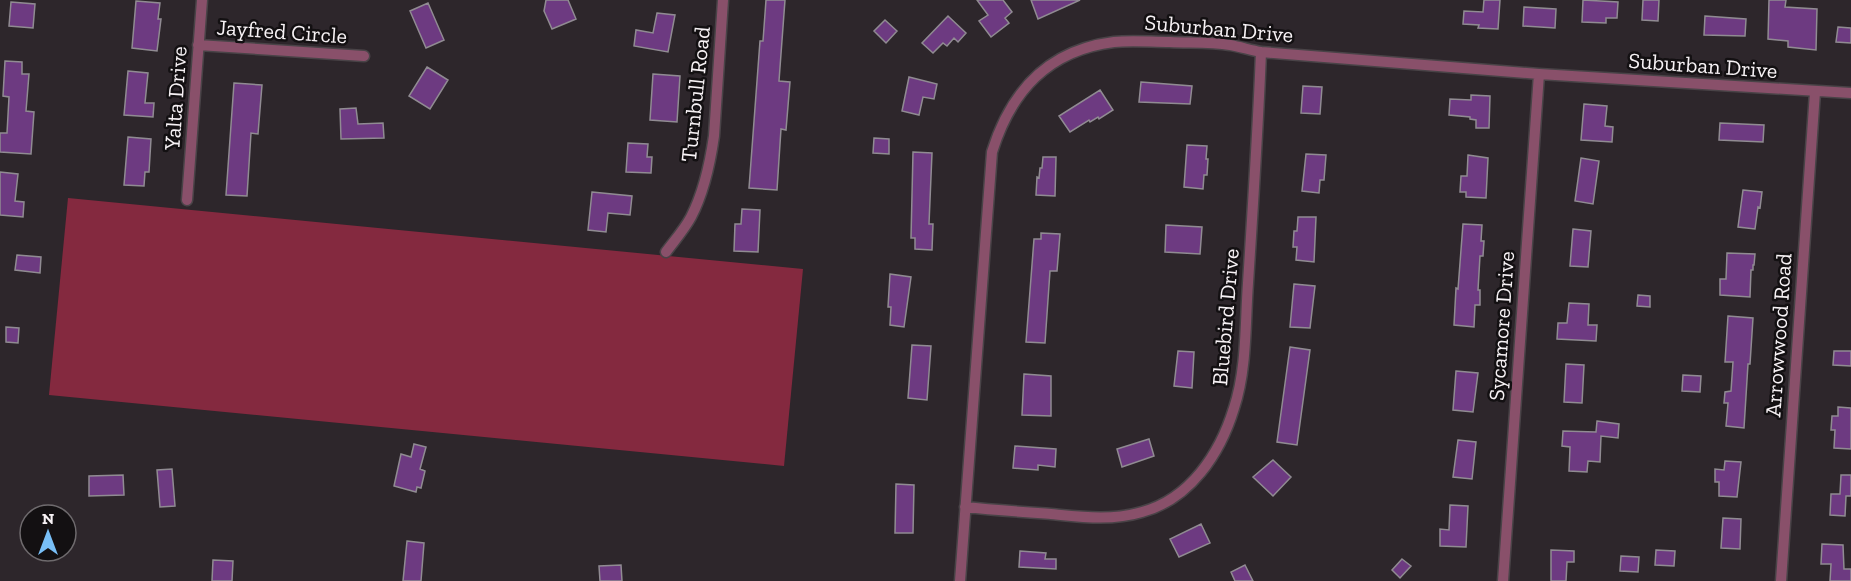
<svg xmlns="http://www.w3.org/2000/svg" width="1851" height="581" viewBox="0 0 1851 581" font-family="'Zilla Slab',serif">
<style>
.forest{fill:#84293f}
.building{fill:#6d3a81;stroke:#908b92;stroke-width:1.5}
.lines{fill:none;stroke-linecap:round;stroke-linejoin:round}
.street-casing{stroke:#494347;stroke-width:13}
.street{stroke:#89506a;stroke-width:10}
.labels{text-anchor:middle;stroke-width:5;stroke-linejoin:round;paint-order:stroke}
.street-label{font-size:22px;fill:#f7f2f5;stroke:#131012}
</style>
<rect width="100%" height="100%" fill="#2d262b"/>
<path class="forest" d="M68 198 803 269 784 466 49 395Z"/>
<path class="building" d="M546 0H568L576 19 552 29 544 11Z
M766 0H785L779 81 790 82 786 130 781 129 777 190 749 188 760 41H763Z
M977 0H1003L1012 12 1005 18 1009 23 991 37 979 21 988 15Z
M1031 0H1080L1038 19Z
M1484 0H1500L1498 29 1478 28 1479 25 1463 24 1464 11 1483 12Z
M1583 0 1618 2 1617 18H1606V23L1582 22Z
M1643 0H1659L1658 21 1642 20Z
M1769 0H1786L1785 7 1817 9 1816 50 1788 47V41L1768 39Z
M136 1 160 3 158 19H161L157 51 132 48Z
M11 2 35 4 33 28 9 26Z
M428 3 444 40 426 48 410 11Z
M1524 7 1556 9 1555 28 1523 26Z
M657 13 675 15 668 52 634 46 636 30 653 33Z
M948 16 966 33 958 42 954 38 947 46 943 43 933 53 922 43Z
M1705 16 1746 19 1745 36 1704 35Z
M885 20 897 31 886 43 874 31Z
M1838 27 1851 28V43L1836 42Z
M5 61 22 62V74H29L26 111 34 112 31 154 0 152V133H7L9 97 3 96Z
M427 67 448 80 430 109 409 96Z
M128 71 148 73 145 103H154L153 117 124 115Z
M653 74 680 76 677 122 650 120Z
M909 77 937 84 934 99 923 97 919 115 902 111Z
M1141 82 1192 86 1190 104 1139 102Z
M234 83 262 85 258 134 251 133 247 196 226 195Z
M1303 86 1322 87 1320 114 1301 113Z
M1100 90 1113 110 1099 119 1098 117 1090 122 1089 120 1070 132 1059 116Z
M1471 95 1490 96 1489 128H1476V120L1470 119V117L1449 115 1450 99 1471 100Z
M1584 104 1607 106 1605 126 1613 127 1612 142 1581 140Z
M356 108 358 124 383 123 384 138 341 139 340 109Z
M1720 123 1764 125 1763 142 1719 140Z
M128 137 151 139 149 172H145L144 186 124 185Z
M874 138 889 139V154L873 153Z
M628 143 648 144 647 157H652L651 173 626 172Z
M1187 145 1207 146 1206 159H1208L1207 175H1204L1203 189 1184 187Z
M913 152 932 153 929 224H933L932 250 915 249V238H911Z
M1306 154 1326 155 1324 180H1320L1319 193 1302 191Z
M1468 155 1488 158 1486 198 1466 197V192H1460L1461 176H1467Z
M1043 157H1056L1055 196 1036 195 1037 177 1039 178 1040 168H1042Z
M1581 158 1599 161 1593 204 1575 201Z
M0 172 18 174 15 201 24 202 23 217 0 215Z
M1743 190 1762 192 1760 208 1758 207 1755 229 1738 227Z
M592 192 632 196 630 215 608 213 606 232 588 230Z
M742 209 760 210 758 252 734 251 735 224H741Z
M1298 217H1316L1314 262 1296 260 1297 247H1293L1294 231H1297Z
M1463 224 1482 225 1481 241H1484L1483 256H1480L1478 290H1480V305H1475L1474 327 1454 325 1456 288 1458 289Z
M1166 225 1202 227 1200 254 1165 252Z
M1573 229 1591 231 1588 267 1570 266Z
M1041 233 1060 234 1057 271H1050L1045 343 1026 342 1034 239H1041Z
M1727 253 1755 254 1754 265H1753V270H1751L1750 297 1720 295V279H1726Z
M17 255 41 257 40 273 15 270Z
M890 274 911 277 904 327 890 325 891 307H888Z
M1294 284 1315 286 1310 328 1290 327Z
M1638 295 1650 296V307L1637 306Z
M1569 303 1589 304 1588 325H1597L1596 341 1557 339 1558 323H1567Z
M1728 316 1753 318 1750 364H1748L1744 428 1726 426 1728 403H1724L1725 392 1731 391 1733 362H1725Z
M6 327 19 328 18 343 6 342Z
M912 345 931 346 927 400 908 398Z
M1290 347 1310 350 1297 445 1277 442Z
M1178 351 1194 352 1192 388 1174 386Z
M1834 351H1851V366L1833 365Z
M1566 364 1584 365 1582 403 1564 402Z
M1456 371 1478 373 1473 412 1453 410Z
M1024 374 1051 376V416L1022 415Z
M1683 375 1701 376 1700 392 1682 391Z
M1838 407 1851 408V449L1834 448 1835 430H1831L1832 416H1838Z
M1597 421 1619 424 1618 438 1601 436 1600 462 1588 461 1587 472 1569 471 1570 447 1562 446 1563 431 1596 432Z
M1149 439 1154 456 1122 467 1117 449Z
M1458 440 1476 442 1472 479 1453 477Z
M414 444 426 447 420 469 425 471 421 488 417 487 416 492 394 486 401 454 411 457Z
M1015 446 1056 449 1055 467 1038 465V470L1013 468Z
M1273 460 1291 477 1273 496 1253 477Z
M1725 461 1741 462 1737 497 1719 496V482H1715V469L1724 470Z
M172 469 175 506 160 507 157 470Z
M123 475 124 495 89 496V476Z
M1841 475H1851V496H1846L1845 516 1830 515 1831 494H1840Z
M896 484 914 485 913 533H895Z
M1450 505 1468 506 1466 547 1440 546V529L1449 530Z
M1723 518 1741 519 1740 549 1721 548Z
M1201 524 1210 543 1179 557 1170 539Z
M407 541 424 543 421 581H403Z
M1822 544 1843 545 1844 569H1851V581H1830L1831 564H1821Z
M1551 550 1574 551V562H1567L1566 581H1551Z
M1656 550 1675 551 1674 566 1655 565Z
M1020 551 1046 553 1045 559H1056V569L1019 567Z
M1621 556 1639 557 1638 572 1620 571Z
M1402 559 1411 566 1400 578 1392 570Z
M213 560 233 561 232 581H212Z
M621 565 622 581H600L599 566Z
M1245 565 1253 581H1235L1231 572Z"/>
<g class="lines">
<defs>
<path id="street" d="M198 45 364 56
M187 200 202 0
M666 252C674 241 684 230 691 217 704 192 710 164 714 136L723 0
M965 507C994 510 1023 512 1051 514 1082 517 1112 521 1142 512 1190 499 1220 454 1234 408 1247 369 1245 324 1248 283 1253 206 1258 129 1261 52
M960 581 992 152C1011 91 1048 50 1114 42 1132 40 1151 42 1170 42 1189 43 1210 42 1230 45 1240 47 1251 50 1261 52L1539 74 1851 93
M1503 581 1539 74
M1781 581 1815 92"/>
</defs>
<use href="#street" class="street-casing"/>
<use href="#street" class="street"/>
</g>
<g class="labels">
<g class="street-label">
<text transform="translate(1219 28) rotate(5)" y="8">Suburban Drive</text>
<text transform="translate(282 31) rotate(4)" y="8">Jayfred Circle</text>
<text transform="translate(1703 65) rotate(4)" y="8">Suburban Drive</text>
<text transform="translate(695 94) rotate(-84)" y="8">Turnbull Road</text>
<text transform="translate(175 98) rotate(-86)" y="8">Yalta Drive</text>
<text transform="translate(1225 317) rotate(-85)" y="8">Bluebird Drive</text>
<text transform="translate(1501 326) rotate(-86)" y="8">Sycamore Drive</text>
<text transform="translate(1778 335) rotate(-86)" y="8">Arrowwood Road</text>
</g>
</g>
<g transform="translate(48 533)"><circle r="28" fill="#131012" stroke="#6e6a6d" stroke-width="1.5"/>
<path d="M0-4.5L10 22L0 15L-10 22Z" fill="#78bff7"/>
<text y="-9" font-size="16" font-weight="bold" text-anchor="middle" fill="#f7f2f5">N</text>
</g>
</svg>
